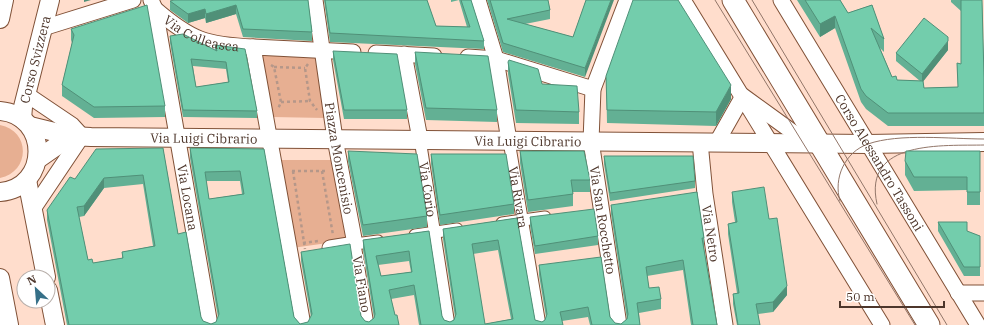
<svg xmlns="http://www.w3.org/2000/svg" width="984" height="325" viewBox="0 0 984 325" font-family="'IBM Plex Serif',serif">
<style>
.green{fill:#e7af92}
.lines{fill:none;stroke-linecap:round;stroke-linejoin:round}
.pedestrian-casing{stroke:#805137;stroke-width:13}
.minor-casing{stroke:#805137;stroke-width:17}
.tertiary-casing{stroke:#805137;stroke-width:20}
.secondary-casing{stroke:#805137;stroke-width:23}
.path{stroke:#b59789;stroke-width:2.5;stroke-dasharray:3 3;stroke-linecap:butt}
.pedestrian{stroke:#fff;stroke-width:11}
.minor{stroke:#fff;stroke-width:15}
.tertiary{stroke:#fff;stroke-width:18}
.secondary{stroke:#fff;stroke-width:21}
.tram{stroke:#927669;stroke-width:1}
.wall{fill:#63b094;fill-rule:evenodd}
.shaded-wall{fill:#509078}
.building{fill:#73cdac;stroke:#509078;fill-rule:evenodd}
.labels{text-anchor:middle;stroke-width:3;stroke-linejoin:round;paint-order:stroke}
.street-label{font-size:13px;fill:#4d362b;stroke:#fff}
</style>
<rect width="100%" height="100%" fill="#fdc"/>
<path class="green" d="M259 55 315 58 326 118 272 117Z
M0 125C31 131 30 172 0 178Z
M277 160H334L349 240 292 248Z"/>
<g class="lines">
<defs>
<g id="pedestrian">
<path id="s1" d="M420 139 449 325"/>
<path id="s2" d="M509 141 540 325"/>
<path d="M502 223 545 217"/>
<path d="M415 235 457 229"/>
<path d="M368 325 355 244 378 241"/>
</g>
<g id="minor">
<path id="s3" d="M151 0 155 9 210 325"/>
<path id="s4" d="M315 0 335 139 355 244 330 248"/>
<path d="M478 0 496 59 509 141"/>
<path d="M683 0 882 325"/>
<path id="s5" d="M781 0 978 325"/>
<path id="s6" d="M155 9C191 40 206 45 253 47"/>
<path d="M43 28 133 0"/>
<path d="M376 53 434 56"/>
<path d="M404 54 420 139"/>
<path d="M468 57 496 59 593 89"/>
<path d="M26 94 72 125 82 136 33 209"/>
<path id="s7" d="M700 142 705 194 725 325"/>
<path d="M717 142 743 96 794 133 816 141"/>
<path d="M958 293H984"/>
<path d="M303 325 253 47 353 52"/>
<path d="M619 325 591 141 593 89 627 0"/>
</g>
<g id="tertiary">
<path d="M0 19 4 0"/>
<path d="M0 111C50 115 50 188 0 192"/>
<path id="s8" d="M22 119 23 107 50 0"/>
<path id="s9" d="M30 126 71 136 91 137 868 144 984 142"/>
<path d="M38 159 71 136"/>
<path d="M27 180 46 277"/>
<path d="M0 278 9 325"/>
<path d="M48 290 55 325"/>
</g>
<path id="secondary" d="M733 0 929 325"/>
</defs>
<use href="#pedestrian" class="pedestrian-casing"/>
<use href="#minor" class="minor-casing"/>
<use href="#tertiary" class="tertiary-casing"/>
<use href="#secondary" class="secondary-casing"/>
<path class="path" d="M308 64 305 68 310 101 317 110
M271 65 274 67 281 102 278 109
M274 67 305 68
M281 102 310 101
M292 171H327
M293 171 305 249
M322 171 333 235
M303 243 318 241"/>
<use href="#pedestrian" class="pedestrian"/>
<use href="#minor" class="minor"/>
<use href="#tertiary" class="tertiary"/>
<use href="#secondary" class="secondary"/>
<path class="tram" d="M715 0 915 325
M752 0 947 325
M840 201C833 178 845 152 868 144 899 133 951 139 984 139
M877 204C862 139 944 146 984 145"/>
</g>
<path class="wall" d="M308 0 312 32V41L243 37 236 14 206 23 205 18 188 23 170 10V1Z
M324 0H427L436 26 467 27 459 0 451 2V0H471L484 41V49L330 42Z
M487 0H548L550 10V19L525 24 573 37 586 0 585 77 503 52Z
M797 0H840L848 13 872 5 884 39V52L880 48 892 77 897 80 920 81 896 61V53L948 50 923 81 924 88 958 87 957 63 961 64V11L951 2V0H982L984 77V126H888L866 109 861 102 835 28 820 37Z
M71 29 165 106V117L94 118 62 96V85L72 43 71 40Z
M170 36 215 50V45L257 111V118L183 117 170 43ZM193 66 226 69 228 82 196 87Z
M333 51 407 110V119H344L333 60Z
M415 52 497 110V122L426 120 415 64Z
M508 62 542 84 579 112V124L516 123 508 74Z
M606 76 731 99 716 126 607 123Z
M163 148 178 234 201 317 203 321 211 324 216 322 218 317 190 158V148L264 149 294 317 300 324 308 322 311 317 301 261V252L361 316 365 321 369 322 374 318 363 250V240L429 231 442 316 444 320 450 322 454 320 455 317 443 239V229L517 218 535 320 542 322 545 320 546 317 539 275V265L610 317 615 323 621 324 627 319 611 214V205L704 238V248L717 325H691L683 270 647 276 649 288 661 299V309L639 313 640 325H590L588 317 562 321 563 325H419L414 295 391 299 395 315 399 325H67L47 220V210L75 179ZM206 181H240L242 194 209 199ZM143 184 153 246 122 252V258L93 263 88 260 79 217 84 216 104 188ZM498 250 511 319 485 324 473 254ZM409 261 411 272 381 276 378 265Z
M348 151 427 216V227L363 236 348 161Z
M520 151 590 180V192H573V206L528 212 520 163Z
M980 151V205H967V190L914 191 905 175V161Z
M431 154 514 204V214L440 225 431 164Z
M604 156 695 181V188L610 201 604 164Z
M732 192 769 219 787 295 773 312 758 314 760 325H737L733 304V294L737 293 728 234V224L735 222 732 202Z
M530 217 598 236V245L535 254 530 226Z
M938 222 980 236V276H964L938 231Z"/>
<path class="shaded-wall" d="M84 0H91L84 2Z
M611 0H614L585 77V68Z
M236 5V14L206 23V14Z
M205 9V18L188 23V14Z
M835 16V28L820 37V24Z
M948 41V50L922 83V74Z
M731 85V99L716 126V112Z
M104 178V188L84 216V206Z
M787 286V295L773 312V302Z"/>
<path class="building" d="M174 0H308L312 32 243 29 236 5 206 14 205 9 188 14 170 1Z
M325 0H427L436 26 470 27 461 0H471L484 41 330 33Z
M490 0H548L550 10 507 19 573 37 586 0H611L585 68 503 43Z
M633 0H678L731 85 716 112 607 110 606 76Z
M805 0H840L848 13 872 5 884 39 871 28 892 77 896 76 897 80 923 81 924 88 958 87 957 63 961 64V0H982L984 77V113H888L866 96 861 89 835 16 820 24Z
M147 5 165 106 94 107 62 85 74 35 71 29Z
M924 18 948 37V41L922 74 896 53Z
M183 34 217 51 215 45 245 49 257 111 183 110 170 36ZM191 59 226 62 229 82 196 87Z
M333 51 397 54 407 110H344Z
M415 52 488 56 497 110 426 108Z
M509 60 538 69 542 84 577 86 579 112 516 110 508 62Z
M163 148 178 234 186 232 201 317 203 321 211 324 216 322 219 314 190 148 264 149 294 317 300 324 308 322 312 314 301 252 350 244 361 316 365 321 369 322 374 318 375 314 363 240 429 231 442 316 444 320 450 322 454 320 456 314 443 229 517 218 535 320 542 322 545 320 547 314 539 265 601 257 610 317 615 323 621 324 627 319 628 314 611 205 697 192 704 238H702L717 325H693L683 260 646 267 649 288 659 287 661 299 637 303 640 325H592L588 307 560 312 563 325H421L414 285 389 290 395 315H397L399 325H69L47 210 70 177 75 179 96 149ZM240 171 244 194 209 199 205 172ZM143 175 155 246 122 252 123 258 93 263 92 259 88 260 77 207 84 206 104 178ZM498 240 513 319 485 324 472 244ZM409 251 412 272 381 276 376 256Z
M348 151 417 154 427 216 363 225Z
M520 151H584L590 180H571L573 194 528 200Z
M906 151H980V192H967V177H914L905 161Z
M431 154H506L514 204 440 215Z
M604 156H693L695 181 610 193Z
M764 187 769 219 777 218 787 286 773 302 756 304 760 325H738L733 294 739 293 728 224 737 222 732 192Z
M594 209 598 236 535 246 530 217Z
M938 222H967V231L980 236V267H964Z"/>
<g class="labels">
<g class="street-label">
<text dy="5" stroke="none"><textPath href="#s6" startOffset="54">Via Colleasca</textPath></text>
<text dy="5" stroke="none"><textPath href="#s8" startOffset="61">Corso Svizzera</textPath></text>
<text dy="5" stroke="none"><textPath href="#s9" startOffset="175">Via Luigi Cibrario</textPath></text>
<text dy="5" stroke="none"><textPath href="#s9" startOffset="499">Via Luigi Cibrario</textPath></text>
<text dy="5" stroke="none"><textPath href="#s4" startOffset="160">Piazza Moncenisio</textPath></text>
<text dy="5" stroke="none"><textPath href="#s5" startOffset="190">Corso Alessandro Tassoni</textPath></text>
<text dy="5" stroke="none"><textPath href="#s1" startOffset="51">Via Corio</textPath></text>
<text dy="5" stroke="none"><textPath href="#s2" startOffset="57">Via Rivara</textPath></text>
<text dy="5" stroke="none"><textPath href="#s3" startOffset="201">Via Locana</textPath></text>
<text transform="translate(603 220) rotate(81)" y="5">Via San Rocchetto</text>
<text dy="5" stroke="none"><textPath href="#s7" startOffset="92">Via Netro</textPath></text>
<text transform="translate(362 284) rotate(81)" y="5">Via Fiano</text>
</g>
</g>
<g transform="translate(36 289) rotate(334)"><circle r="19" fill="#ffffff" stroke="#b8afaa"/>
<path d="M0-3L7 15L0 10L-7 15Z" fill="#367088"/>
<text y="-6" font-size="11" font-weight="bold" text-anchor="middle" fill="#4d362b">N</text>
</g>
<path d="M840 301v6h104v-6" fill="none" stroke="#4d362b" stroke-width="2"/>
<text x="846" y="301" font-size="12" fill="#4d362b" stroke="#ffffff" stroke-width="3" paint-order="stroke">50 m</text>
</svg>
